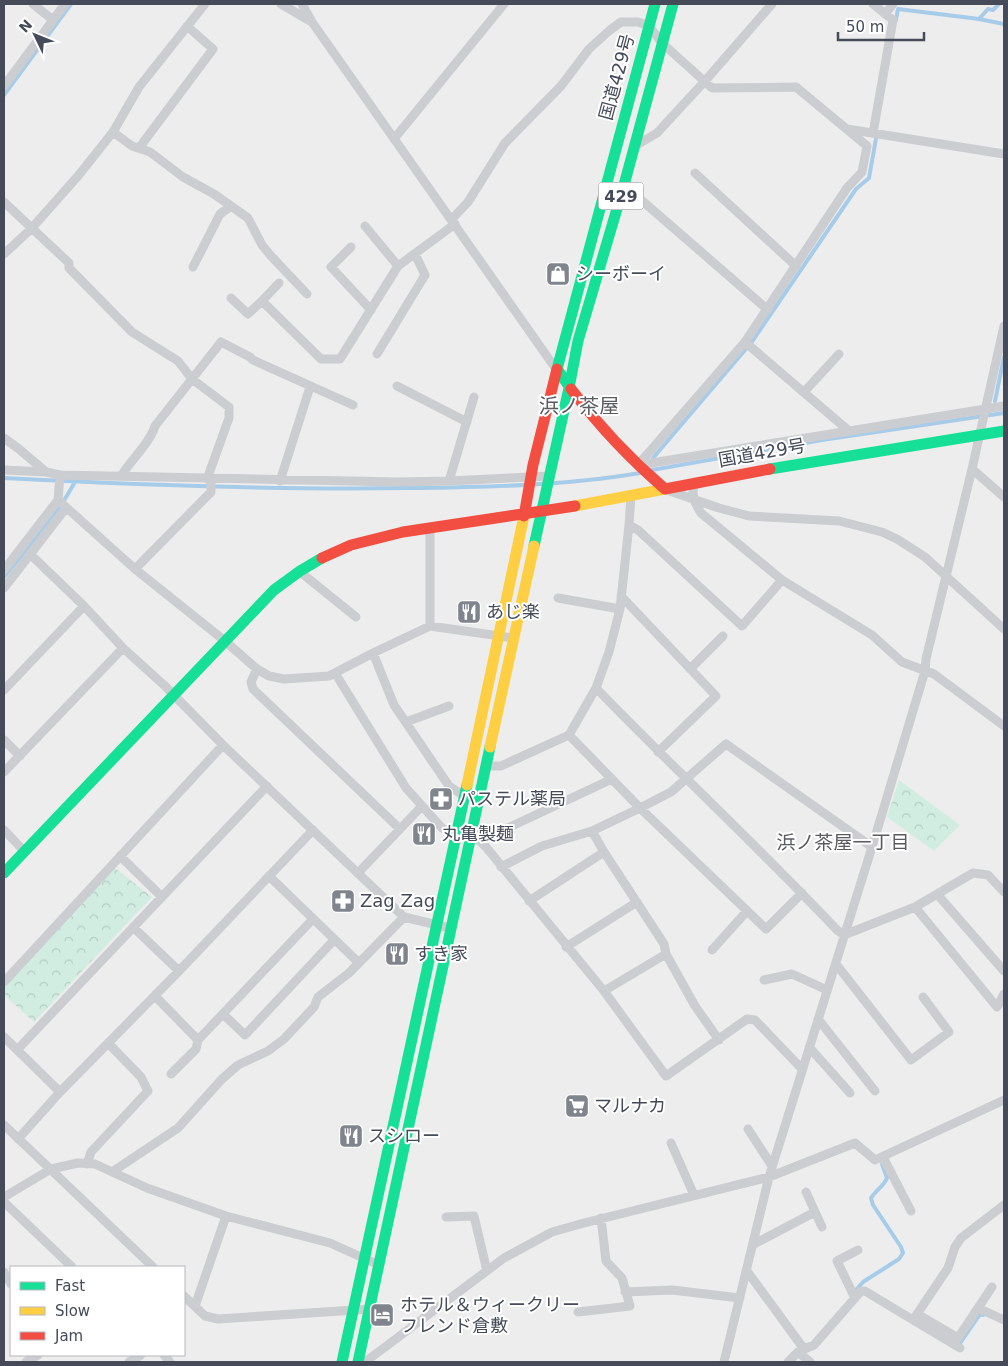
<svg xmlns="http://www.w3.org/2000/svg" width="1008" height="1366" viewBox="0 0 1008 1366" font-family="'DejaVu Sans','Noto Sans JP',sans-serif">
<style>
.park{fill:url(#park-crowns)}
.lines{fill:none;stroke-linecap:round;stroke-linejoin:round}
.stream{stroke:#a7ccea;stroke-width:4}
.street{stroke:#cbcdd0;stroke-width:9}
.fast{stroke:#16e098;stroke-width:11}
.slow{stroke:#ffcf43;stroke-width:11}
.jam{stroke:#f24e42;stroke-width:11}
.labels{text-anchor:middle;stroke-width:4;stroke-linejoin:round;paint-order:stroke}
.shield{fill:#fff;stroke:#7d818b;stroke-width:1}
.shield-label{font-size:16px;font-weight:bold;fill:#454b59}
.street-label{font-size:18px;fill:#454b59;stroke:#fff}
.poi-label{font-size:18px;fill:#454b59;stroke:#fff;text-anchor:start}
.neighbourhood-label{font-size:19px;fill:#595b61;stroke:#fff}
.quarter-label{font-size:20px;fill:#595b61;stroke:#fff}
</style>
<defs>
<pattern id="park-crowns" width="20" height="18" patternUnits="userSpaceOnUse" patternTransform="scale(1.25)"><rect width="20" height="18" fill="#d1ede2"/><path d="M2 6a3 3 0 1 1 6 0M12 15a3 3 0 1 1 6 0" fill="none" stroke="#b5cdc4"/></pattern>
</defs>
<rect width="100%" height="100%" fill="#eeeded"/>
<path class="park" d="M899 780 960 825 934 851 887 817Z
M115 868 152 897 34 1022 4 995V986Z"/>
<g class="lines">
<path class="stream" d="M979 19 1004 24
M896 20 898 9 979 19 988 9 993 10 999 4
M4 95 71 4
M995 401 1004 357
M653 458 751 343 856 189 869 178 877 133
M652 470 822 440 1004 413
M4 478C138 485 273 490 407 488 485 487 564 486 640 473
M4 577 59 509 75 482
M856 1290 863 1282 899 1259 903 1253 901 1247 873 1205 871 1198C876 1190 884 1186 887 1178L882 1164
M957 1342 960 1343 980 1314 983 1315"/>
<path class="street" d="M33 4 53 20
M281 4 312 22
M302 4 312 22 556 369
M885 14 893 4
M4 86 65 4
M847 129 1004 154
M113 132 132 146 150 152 183 177 214 194 248 218 262 245 271 256 307 294
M873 133 893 20 873 4
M394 139 504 4
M635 146 657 133 705 81 772 4
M139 148 213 49 187 26
M695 173 796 266
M624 185 768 310
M4 202 69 263V268L132 332 178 361 192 379 155 426C150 443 131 460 121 476
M452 219 468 202 505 143 561 86 589 49 610 30 621 22H638L649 26 662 43 712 88 796 87 867 146 862 172 847 188 745 342 638 465
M365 226 398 266
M351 247 331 267 371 310
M4 254 31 229 78 176 113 132 139 87 205 4
M193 267 220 214 231 206
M279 283 262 301 321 359H340L398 266 455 224
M231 298 248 314 262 301
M745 342 849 431
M377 354 425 275 415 254
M397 386 467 422
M804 392 839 354
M4 438 19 449 46 472
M639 465 1004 406
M972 469 1004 497
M4 470 46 472 60 475 398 482 449 481 550 476
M60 475 58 500 135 569 225 641 257 669 269 676 284 679 329 676 373 653 430 626 513 638
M207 479 229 418V407L192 379 221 342 250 357 253 360 353 405
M280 481 310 387
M449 481 474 397
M695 483C690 493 695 504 701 513L782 580 872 635 902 662 934 674 1004 726
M667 490 719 508 749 516 839 521 882 532 897 539 925 557 1004 629
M629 525 638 530 742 626 782 580
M430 528V626
M30 554 84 606 123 648 165 686 223 745 404 917 450 928
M135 569 211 492V479
M4 570 58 500
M299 571 356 617
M4 588 66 508
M621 596 716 696 658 752
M558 598 620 609
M373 653 394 705 449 786 464 796
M257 669 251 682 253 689 400 829
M690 669 723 636
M335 673 406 788 442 828 480 841 486 847 604 991 666 1076 747 1019 755 1020 802 1069
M596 688C675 770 759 847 837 930L844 935 915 907 973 873 988 875 1004 892
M4 690 84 606
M406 722 449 706
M569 735 640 808 766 929 802 893
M4 740 20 756
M486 766H501L569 735 596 688 609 652 620 609 629 525 631 496
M4 772 123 648
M4 830 24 851
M592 831 604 852 664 944 666 954 604 991
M480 841 612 779
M120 856 162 897
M501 867 542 846 592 831 640 808 671 792 726 744 872 847
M358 873 422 806
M269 876 359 963
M937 894 1004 971
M529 901 604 852
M915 907 997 1007 1004 994
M133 927 179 971
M566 947 637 902
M712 950 747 911
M666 954 695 1006 719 1040
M836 964 911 1060 949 1032 923 997
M764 980 792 974 827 990
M4 982 223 745
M155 996 198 1040 313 919
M223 1014 245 1035 334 940
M818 1019 875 1091
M4 1037 60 1092
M809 1047 850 1093
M17 1050 267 786
M171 1074 196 1049 198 1040
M4 1125 153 1267
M748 1129 772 1166
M18 1139 60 1092 179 971 313 830
M671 1143 694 1195
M883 1157 911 1211
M87 1164 91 1152 148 1091 141 1077 108 1043
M112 1172 178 1128 222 1079 238 1065 268 1051 284 1039 314 1007 318 997 349 973 404 917
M806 1192 822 1227
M4 1197 51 1169 78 1163 95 1164 147 1188 226 1216 330 1243 379 1265
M4 1202 72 1267
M446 1217 474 1216 487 1271
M754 1244 815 1212
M747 1271 804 1349 798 1352 788 1362
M4 1272 11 1284
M625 1292 672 1290 740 1298
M184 1296 205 1316 218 1319 370 1309
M855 1298 861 1291H865L913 1320 948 1268 955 1247 961 1238 1004 1205
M195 1306 226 1216
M978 1308 1004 1320
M578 1312 630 1306 622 1278 606 1261 601 1218
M917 1314 958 1338 992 1287
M913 1320 960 1348
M804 1349 814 1345 855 1298 837 1261 858 1250
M798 1352 810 1362
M164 1355 170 1362
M26 1362 38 1355
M129 1362 141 1355
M365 1362 504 1258 552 1232 584 1223 769 1177 855 1143 875 1160 1004 1100
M724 1362 769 1177 872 847 925 671 926 659 972 469 1004 326"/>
<path class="fast" d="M569 388 578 341 624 185 673 4
M571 389 557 369 655 4
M770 469 1004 431
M534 546 569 388
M4 873 274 590 300 571 322 558
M342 1362 467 785
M358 1362 490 747"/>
<path class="slow" d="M575 506 665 489
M490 747 534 546
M467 785 524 516"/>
<path class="jam" d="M571 389C599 426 630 459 665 489L770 469
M524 516 533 465 557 369
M322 558 351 545 403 532 575 506"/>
</g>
<defs>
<symbol id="shop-square" viewBox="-11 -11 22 22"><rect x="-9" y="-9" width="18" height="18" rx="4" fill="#80848d" stroke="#fff"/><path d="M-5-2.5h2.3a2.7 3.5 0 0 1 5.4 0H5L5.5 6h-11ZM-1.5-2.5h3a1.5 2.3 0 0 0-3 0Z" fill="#fff"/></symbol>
<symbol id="restaurant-square" viewBox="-11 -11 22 22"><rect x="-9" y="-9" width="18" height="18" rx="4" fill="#80848d" stroke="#fff"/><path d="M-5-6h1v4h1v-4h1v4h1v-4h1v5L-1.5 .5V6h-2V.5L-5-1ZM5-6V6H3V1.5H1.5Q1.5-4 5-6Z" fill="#fff"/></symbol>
<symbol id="pharmacy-square" viewBox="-11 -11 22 22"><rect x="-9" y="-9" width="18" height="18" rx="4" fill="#80848d" stroke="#fff"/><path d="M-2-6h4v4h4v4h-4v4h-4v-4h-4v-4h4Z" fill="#fff"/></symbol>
<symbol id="supermarket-square" viewBox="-11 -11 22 22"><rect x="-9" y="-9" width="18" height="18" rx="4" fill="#80848d" stroke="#fff"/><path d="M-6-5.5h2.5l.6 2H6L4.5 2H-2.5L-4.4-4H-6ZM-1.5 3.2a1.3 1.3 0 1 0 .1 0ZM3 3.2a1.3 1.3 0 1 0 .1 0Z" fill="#fff"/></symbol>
<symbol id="hotel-square" viewBox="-11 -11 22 22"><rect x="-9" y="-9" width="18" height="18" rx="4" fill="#80848d" stroke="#fff"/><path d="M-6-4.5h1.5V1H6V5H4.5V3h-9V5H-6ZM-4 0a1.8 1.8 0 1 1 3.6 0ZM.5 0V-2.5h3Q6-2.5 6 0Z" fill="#fff"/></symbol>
</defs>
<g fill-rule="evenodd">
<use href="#shop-square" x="544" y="260" width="28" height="28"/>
<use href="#restaurant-square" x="455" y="598" width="28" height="28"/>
<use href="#pharmacy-square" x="427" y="785" width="28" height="28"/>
<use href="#restaurant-square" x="410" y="820" width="28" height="28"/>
<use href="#pharmacy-square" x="329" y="887" width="28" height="28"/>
<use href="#restaurant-square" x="383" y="940" width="28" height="28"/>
<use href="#supermarket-square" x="563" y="1092" width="28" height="28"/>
<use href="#restaurant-square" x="337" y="1122" width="28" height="28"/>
<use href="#hotel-square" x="368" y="1301" width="28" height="28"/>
</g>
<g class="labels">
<rect class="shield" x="598.5" y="182.5" width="45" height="27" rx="4"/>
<g class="shield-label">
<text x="621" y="202">429</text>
</g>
<g class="street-label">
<text transform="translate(617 77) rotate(-75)" y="6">国道429号</text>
<text transform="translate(762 453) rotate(-10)" y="6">国道429号</text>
</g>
<g class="poi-label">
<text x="576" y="280">シーボーイ</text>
<text x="486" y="618">あじ楽</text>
<text x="458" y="805">パステル薬局</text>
<text x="442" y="840">丸亀製麺</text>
<text x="360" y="907">Zag Zag</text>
<text x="414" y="960">すき家</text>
<text x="594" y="1112">マルナカ</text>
<text x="368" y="1142">スシロー</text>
<text x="400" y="1311">ホテル＆ウィークリー<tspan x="400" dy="21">フレンド倉敷</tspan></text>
</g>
<g class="neighbourhood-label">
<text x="843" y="849">浜ノ茶屋一丁目</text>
</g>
<g class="quarter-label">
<text x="579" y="413">浜ノ茶屋</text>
</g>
</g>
<rect width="1008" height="1366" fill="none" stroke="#454b59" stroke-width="10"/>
<rect x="10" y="1266" width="175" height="90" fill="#ffffff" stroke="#b5b7bd"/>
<rect x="20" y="1282" width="25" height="8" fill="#16e098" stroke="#b5b7bd"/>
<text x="55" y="1291" font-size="15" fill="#454b59">Fast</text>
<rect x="20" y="1307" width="25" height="8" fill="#ffcf43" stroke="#b5b7bd"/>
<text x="55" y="1316" font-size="15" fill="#454b59">Slow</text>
<rect x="20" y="1332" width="25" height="8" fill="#f24e42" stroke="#b5b7bd"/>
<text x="55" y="1341" font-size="15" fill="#454b59">Jam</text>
<g transform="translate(35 35) rotate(313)" stroke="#ffffff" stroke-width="4" paint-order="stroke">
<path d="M0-4L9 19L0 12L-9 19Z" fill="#454b59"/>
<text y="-8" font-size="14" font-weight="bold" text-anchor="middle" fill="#454b59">N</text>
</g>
<path d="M838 32v8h86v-8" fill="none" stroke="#454b59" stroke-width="2.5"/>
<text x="846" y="32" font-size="15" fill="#454b59" stroke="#ffffff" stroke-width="4" paint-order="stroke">50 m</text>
</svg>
